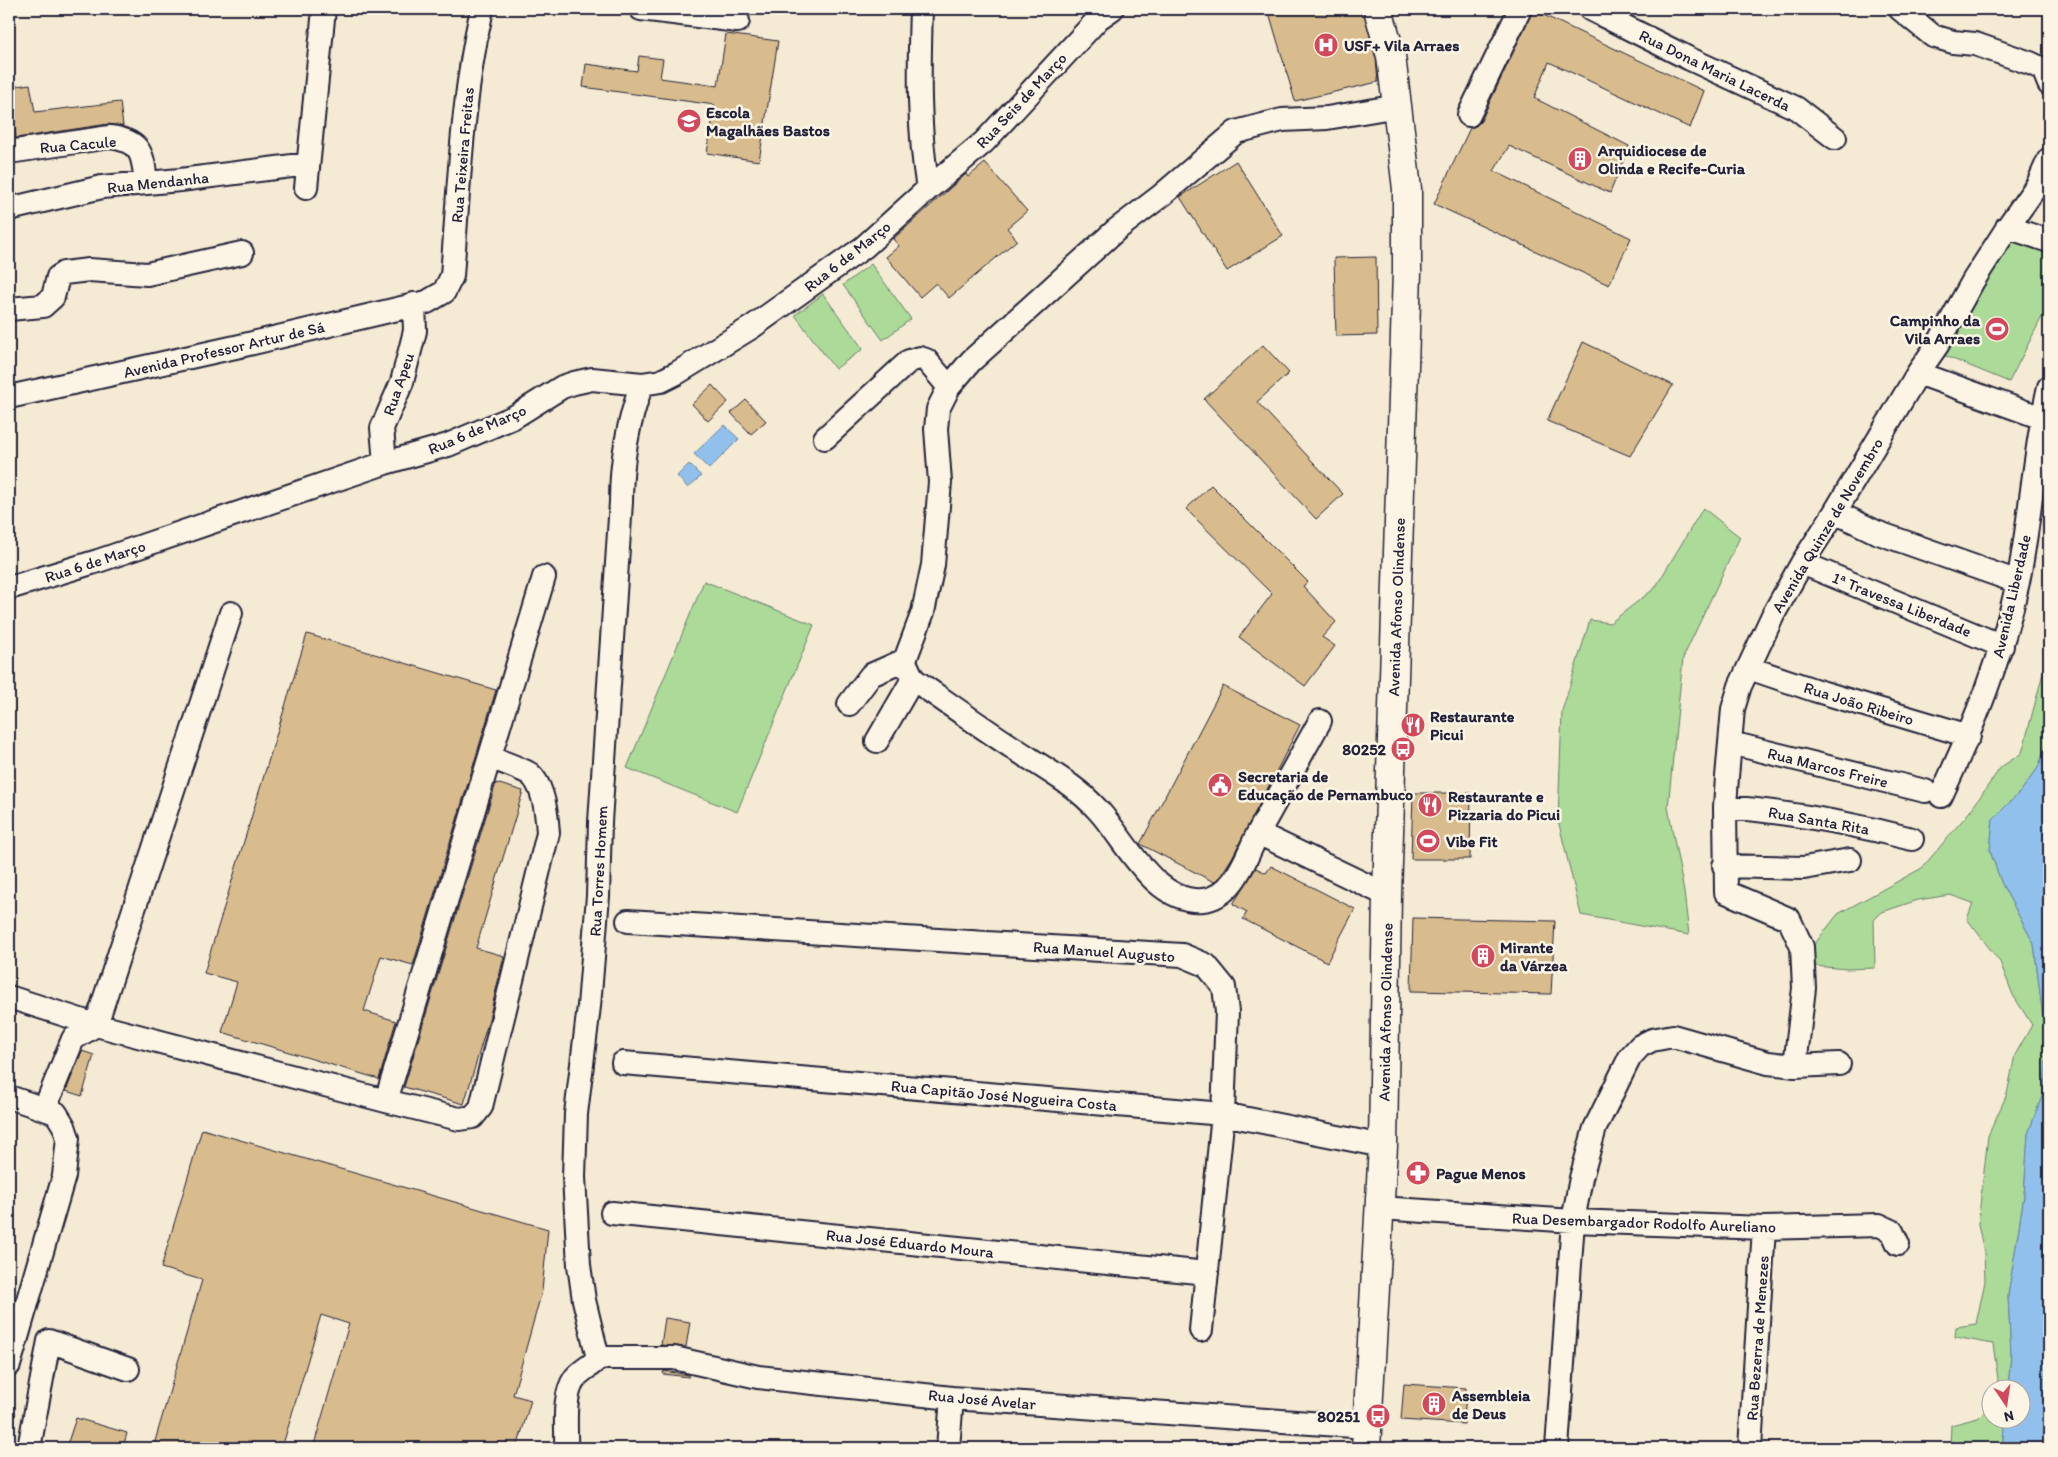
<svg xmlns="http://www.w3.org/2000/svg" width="2058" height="1457" viewBox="0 0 2058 1457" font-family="Itim,sans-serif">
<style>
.green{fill:#acda99;stroke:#677e6a}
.water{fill:#92c0ec;stroke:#6581a5}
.building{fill:#d9bc8d;stroke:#22223b}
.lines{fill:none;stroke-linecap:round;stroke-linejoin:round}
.minor-casing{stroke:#22223b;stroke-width:26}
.major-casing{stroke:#22223b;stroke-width:31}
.minor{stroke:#fcf5e5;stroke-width:22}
.major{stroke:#fcf5e5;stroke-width:28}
.labels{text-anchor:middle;stroke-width:5;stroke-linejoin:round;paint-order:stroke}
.poi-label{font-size:16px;font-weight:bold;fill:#22223b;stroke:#fcf5e5;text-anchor:start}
.street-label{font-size:16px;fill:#22223b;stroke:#fcf5e5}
</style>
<rect width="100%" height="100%" fill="#f5ead3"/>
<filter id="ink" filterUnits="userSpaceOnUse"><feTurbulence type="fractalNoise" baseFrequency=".02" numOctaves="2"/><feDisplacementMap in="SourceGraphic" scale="10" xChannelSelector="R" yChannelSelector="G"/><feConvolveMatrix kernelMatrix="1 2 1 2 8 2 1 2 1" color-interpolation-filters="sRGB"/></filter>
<g filter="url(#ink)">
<path class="green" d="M2011 238 2049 253V303L2009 382 1943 355Z
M871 264 911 319 883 340 843 285Z
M823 294 863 349 835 369 795 315Z
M1703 508 1740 537 1683 658 1668 807 1684 892 1689 935 1581 915 1558 820 1562 711 1590 620 1610 623 1655 588Z
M704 581 814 625 737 812 627 768Z
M2049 650V738L2038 768 2021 791 1993 819 1990 851 2002 884 2034 944 2047 1050 2044 1091 2028 1134 2024 1196 2008 1296 2011 1354 2008 1389H1996L1998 1379 1993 1344 1955 1337 1956 1327 1976 1324 1985 1281 1984 1252 1978 1224 1988 1136 2007 1094 2015 1055 2032 1025 2013 995 2000 962 1967 919 1973 903 1950 895 1918 900 1882 912 1874 920 1875 968 1847 969 1814 966 1813 946 1838 914 1922 868 1971 810 2001 767 2022 753Z
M1990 1406V1420H2005L2002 1448H1950L1951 1425 1978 1418Z"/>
<path class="water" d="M724 425 739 439 709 469 694 454Z
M689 464 701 476 688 488 677 476Z
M2049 738V1448H2002L2005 1420H2020V1390L2008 1389 2011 1354 2008 1296 2024 1196 2028 1134 2044 1091 2047 1050 2034 944 2002 884 1990 851 1993 819 2021 791 2038 768Z"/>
<path class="building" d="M1268 9H1363L1376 59 1378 82 1295 101Z
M1533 10 1704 91 1690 128 1549 62 1534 98 1629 146 1610 193 1509 146 1494 171 1631 238 1609 285 1434 204 1470 128 1476 126 1481 121Z
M726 34 778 41 759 161 707 153 715 105 583 87 586 64 637 71 639 56 663 59 660 78 718 86Z
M30 84 35 112 120 102 123 126 108 124 16 138 10 87Z
M1236 161 1283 236 1227 271 1180 197Z
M985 163 1027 211 1007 228 1017 240 949 298 936 283 920 297 886 257 899 246 893 239 966 174 968 177Z
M1376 257 1377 335 1336 336 1334 258Z
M1583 342 1673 385 1630 456 1547 421Z
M1263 345 1289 373 1257 402 1343 494 1316 519 1204 399Z
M712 385 728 402 708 421 692 404Z
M746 400 766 421 751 434 731 413Z
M1211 485 1308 582 1303 586 1336 622 1322 637 1335 646 1305 686 1239 637 1272 594 1186 509Z
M307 634 496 690 413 965 381 956 364 1011 396 1021 379 1079 222 1032 237 982 204 973Z
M1223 686 1300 725 1232 858 1221 875 1214 882 1140 844Z
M496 783 523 791 476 948 504 956 489 1019 464 1104 404 1087Z
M1413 793H1471L1470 859H1411Z
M1271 866 1355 909 1327 962 1243 919 1247 912 1233 904 1256 868 1266 873Z
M1413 918 1555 921 1551 994 1411 991Z
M82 1051 94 1055 82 1096 66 1091Z
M202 1129 548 1229 542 1291 513 1395 531 1400 517 1448H313L349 1324 321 1315 282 1448H153L202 1280 161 1268Z
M665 1318 690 1322 686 1347 661 1345Z
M664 1371 689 1375V1377L663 1374Z
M1404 1384 1466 1388 1464 1424 1401 1420Z
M76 1418 127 1433 123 1448H66Z"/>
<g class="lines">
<defs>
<path id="minor" d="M641 9 738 21
M921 9C919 70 918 129 928 189
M1590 9 1690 59 1796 108 1835 138
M1900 9 1933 36 1953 42 1975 44 2030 63 2043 69 2049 84
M1469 115 1520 9
M9 152 110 137C142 141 143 155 146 183
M306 188 324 9
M9 209 102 187 180 180 308 164
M2007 227 2049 241
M9 309 43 306 53 297 58 277 64 273 89 270 147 274 242 253
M1918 373 2042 418
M9 397 240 346 427 302 444 292 452 276C459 186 462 97 482 9
M825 438 909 361 920 358 926 360 949 387
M385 463 382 428 402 382 415 331 414 304
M1835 512 1876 532 2018 582
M1802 563 2002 646
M9 588 98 561 385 463 448 445 514 417 562 387 574 383 592 379 642 384 661 381 677 373 752 327 864 247 928 189 984 142 1099 18 1112 9
M1749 668 1814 690 1969 736
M913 679C952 706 989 733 1029 758 1055 775 1077 787 1098 810 1125 839 1154 904 1203 900 1234 897 1246 857 1258 833
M849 704 871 675 905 660 923 612 933 565 940 482 936 429 938 409 949 387 971 361 1116 230 1162 195 1236 132 1282 120 1327 118 1398 106
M1320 721 1258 833 1387 895
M877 741 913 679 907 666
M1731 743 1925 791
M1941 796C1973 727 2002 657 2018 582 2031 517 2034 451 2049 387
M1725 807C1788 812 1851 823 1912 839
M1724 866 1804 868 1850 860
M628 921 1182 955 1206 965 1224 987 1227 1012 1223 1114 1201 1330
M9 997 96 1025 386 1101 459 1119 473 1117 481 1107 548 833C547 816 544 786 530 774 523 769 499 761 490 757
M623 1063 1223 1114 1383 1146
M1795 1066 1804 988 1802 947 1789 919 1726 892 1725 807 1727 777 1733 709 1740 686 1773 615 1802 563 1835 512 1918 373 1938 344 1973 281 2011 222 2038 184 2049 159
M9 1097 56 1113 64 1126 68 1138 64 1176 9 1365
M386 1101 544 577
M45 1108 73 1039 96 1025 231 613
M1380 1208 1573 1221 1764 1228 1879 1225 1892 1231 1898 1244
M612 1213 1207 1273
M598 1358 584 1300 579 1265 574 1177 576 1114 589 1006 598 896 600 822 621 502C621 461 628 422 642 384
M598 1358H674L758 1377 952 1398 1367 1427
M29 1448 49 1341 128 1369
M566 1448C567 1428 562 1396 575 1378 581 1370 592 1366 598 1358
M948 1448 952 1398
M1557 1448 1573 1221 1581 1178 1595 1128 1630 1057 1640 1046 1652 1040 1673 1036 1768 1063 1795 1066 1839 1064
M1750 1448 1764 1228"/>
<path id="major" d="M1366 1448 1383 1146 1387 895 1407 272V189L1391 56 1378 9"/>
</defs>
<use href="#minor" class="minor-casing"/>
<use href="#major" class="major-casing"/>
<use href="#minor" class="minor"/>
<use href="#major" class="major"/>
</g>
</g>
<defs>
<symbol id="hospital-disc" viewBox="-11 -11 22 22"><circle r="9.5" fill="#d1495b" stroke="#fcf5e5"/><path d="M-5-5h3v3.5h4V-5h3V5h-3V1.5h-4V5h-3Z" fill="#fff"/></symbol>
<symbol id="school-disc" viewBox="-11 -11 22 22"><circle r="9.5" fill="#d1495b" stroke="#fcf5e5"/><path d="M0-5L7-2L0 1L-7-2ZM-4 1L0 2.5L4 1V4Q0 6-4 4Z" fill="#fff"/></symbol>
<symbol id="building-disc" viewBox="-11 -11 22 22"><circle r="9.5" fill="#d1495b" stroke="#fcf5e5"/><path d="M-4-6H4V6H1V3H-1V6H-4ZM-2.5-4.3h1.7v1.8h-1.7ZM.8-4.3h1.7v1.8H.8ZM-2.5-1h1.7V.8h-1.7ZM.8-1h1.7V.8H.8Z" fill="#fff"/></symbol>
<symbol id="stadium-disc" viewBox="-11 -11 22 22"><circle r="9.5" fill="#d1495b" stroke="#fcf5e5"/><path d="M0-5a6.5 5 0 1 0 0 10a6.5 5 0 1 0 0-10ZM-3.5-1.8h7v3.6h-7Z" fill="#fff"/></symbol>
<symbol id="restaurant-disc" viewBox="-11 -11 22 22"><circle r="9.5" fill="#d1495b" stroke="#fcf5e5"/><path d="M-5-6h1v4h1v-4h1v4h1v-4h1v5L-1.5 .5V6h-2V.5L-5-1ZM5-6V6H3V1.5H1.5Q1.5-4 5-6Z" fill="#fff"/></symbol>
<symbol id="bus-disc" viewBox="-11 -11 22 22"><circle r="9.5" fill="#d1495b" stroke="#fcf5e5"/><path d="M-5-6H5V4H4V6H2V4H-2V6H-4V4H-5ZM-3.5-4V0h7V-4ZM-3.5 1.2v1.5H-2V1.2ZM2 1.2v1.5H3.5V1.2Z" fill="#fff"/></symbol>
<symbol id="civic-disc" viewBox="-11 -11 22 22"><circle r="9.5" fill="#d1495b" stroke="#fcf5e5"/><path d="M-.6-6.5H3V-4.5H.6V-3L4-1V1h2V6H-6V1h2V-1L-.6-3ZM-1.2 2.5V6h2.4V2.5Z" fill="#fff"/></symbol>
<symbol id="pharmacy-disc" viewBox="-11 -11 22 22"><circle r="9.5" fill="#d1495b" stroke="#fcf5e5"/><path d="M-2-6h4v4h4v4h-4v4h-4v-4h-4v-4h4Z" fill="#fff"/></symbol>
</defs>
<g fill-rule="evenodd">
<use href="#hospital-disc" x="1312" y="31" width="28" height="28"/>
<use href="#school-disc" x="675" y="107" width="28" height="28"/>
<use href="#building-disc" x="1566" y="145" width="28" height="28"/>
<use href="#stadium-disc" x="1983" y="315" width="28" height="28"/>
<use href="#restaurant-disc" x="1399" y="711" width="28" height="28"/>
<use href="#bus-disc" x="1389" y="735" width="28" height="28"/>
<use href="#civic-disc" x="1206" y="771" width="28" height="28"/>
<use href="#restaurant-disc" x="1416" y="791" width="28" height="28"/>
<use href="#stadium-disc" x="1414" y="827" width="28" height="28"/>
<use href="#building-disc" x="1469" y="942" width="28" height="28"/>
<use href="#pharmacy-disc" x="1404" y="1159" width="28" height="28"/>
<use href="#building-disc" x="1420" y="1390" width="28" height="28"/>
<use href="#bus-disc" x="1364" y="1402" width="28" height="28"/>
</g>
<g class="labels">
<g class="poi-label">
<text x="1344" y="51">USF+ Vila Arraes</text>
<text x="706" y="118">Escola<tspan x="706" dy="18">Magalhães Bastos</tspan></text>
<text x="1598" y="156">Arquidiocese de<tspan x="1598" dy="18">Olinda e Recife-Curia</tspan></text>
<text x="1980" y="326" text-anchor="end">Campinho da<tspan x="1980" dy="18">Vila Arraes</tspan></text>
<text x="1430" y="722">Restaurante<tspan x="1430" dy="18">Picui</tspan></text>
<text x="1386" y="755" text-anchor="end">80252</text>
<text x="1238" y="782">Secretaria de<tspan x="1238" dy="18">Educação de Pernambuco</tspan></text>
<text x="1448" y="802">Restaurante e<tspan x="1448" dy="18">Pizzaria do Picui</tspan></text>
<text x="1446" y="847">Vibe Fit</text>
<text x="1500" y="953">Mirante<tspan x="1500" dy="18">da Várzea</tspan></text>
<text x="1436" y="1179">Pague Menos</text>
<text x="1452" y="1401">Assembleia<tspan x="1452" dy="18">de Deus</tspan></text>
<text x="1360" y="1422" text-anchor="end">80251</text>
</g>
<g class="street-label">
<text transform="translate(1715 70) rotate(26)" y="6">Rua Dona Maria Lacerda</text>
<text transform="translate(1021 100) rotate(-47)" y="6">Rua Seis de Março</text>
<text transform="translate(78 144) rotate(-5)" y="6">Rua Cacule</text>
<text transform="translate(462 155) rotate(-85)" y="6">Rua Teixeira Freitas</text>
<text transform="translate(158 182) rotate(-6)" y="6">Rua Mendanha</text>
<text transform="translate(847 256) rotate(-38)" y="6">Rua 6 de Março</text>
<text transform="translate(224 349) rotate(-13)" y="6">Avenida Professor Artur de Sá</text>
<text transform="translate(398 384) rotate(-71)" y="6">Rua Apeu</text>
<text transform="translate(477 429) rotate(-23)" y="6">Rua 6 de Março</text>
<text transform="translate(1827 525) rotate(-59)" y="6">Avenida Quinze de Novembro</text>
<text transform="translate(95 561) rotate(-18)" y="6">Rua 6 de Março</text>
<text transform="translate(2011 596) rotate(-77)" y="6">Avenida Liberdade</text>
<text transform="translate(1902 604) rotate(22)" y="6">1ª Travessa Liberdade</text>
<text transform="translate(1396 607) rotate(-88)" y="6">Avenida Afonso Olindense</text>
<text transform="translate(1859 703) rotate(17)" y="6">Rua João Ribeiro</text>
<text transform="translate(1828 767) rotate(14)" y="6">Rua Marcos Freire</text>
<text transform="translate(1819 820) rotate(10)" y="6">Rua Santa Rita</text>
<text transform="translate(598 871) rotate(-87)" y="6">Rua Torres Homem</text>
<text transform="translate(1104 951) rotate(4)" y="6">Rua Manuel Augusto</text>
<text transform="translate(1385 1012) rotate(-89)" y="6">Avenida Afonso Olindense</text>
<text transform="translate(1004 1095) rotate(5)" y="6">Rua Capitão José Nogueira Costa</text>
<text transform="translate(1644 1222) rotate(2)" y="6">Rua Desembargador Rodolfo Aureliano</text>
<text transform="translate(910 1243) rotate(6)" y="6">Rua José Eduardo Moura</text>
<text transform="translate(1757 1338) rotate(-86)" y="6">Rua Bezerra de Menezes</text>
<text transform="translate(982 1399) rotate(5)" y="6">Rua José Avelar</text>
</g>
</g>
<rect width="2058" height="1457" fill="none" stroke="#fcf5e5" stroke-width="30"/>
<rect x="15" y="15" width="2028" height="1427" fill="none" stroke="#22223b" stroke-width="2" filter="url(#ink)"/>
<g transform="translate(2006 1404) rotate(167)"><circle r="24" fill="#fcf5e5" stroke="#a5a1a1"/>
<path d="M0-4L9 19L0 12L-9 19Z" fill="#d1495b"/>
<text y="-8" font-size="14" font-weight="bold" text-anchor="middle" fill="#22223b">N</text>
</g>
</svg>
